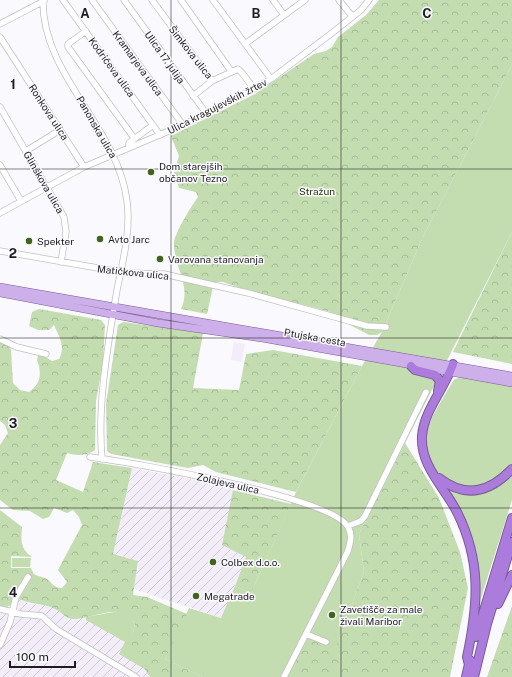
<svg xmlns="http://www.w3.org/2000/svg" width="512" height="677" viewBox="0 0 512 677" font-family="'Public Sans',sans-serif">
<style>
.built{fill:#f2edf8}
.industrial{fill:url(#industrial-furrows)}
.grass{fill:#c3dcb0}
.forest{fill:url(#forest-crowns)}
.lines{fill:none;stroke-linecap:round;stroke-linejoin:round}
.minor-casing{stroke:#c1bfc3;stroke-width:7}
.major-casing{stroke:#7a5b99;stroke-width:8}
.highway-casing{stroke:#7a5b99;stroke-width:10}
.minor{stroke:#fff;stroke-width:5.5}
.major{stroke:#cdb0e9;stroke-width:7}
.highway{stroke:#ab7cdb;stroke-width:8}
.grid{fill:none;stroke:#1e1d1f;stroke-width:1;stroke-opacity:0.55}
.poi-dot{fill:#41641c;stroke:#faf9fd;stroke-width:1.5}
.labels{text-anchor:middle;stroke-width:3;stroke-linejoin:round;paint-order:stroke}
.street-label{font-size:10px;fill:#1e1d1f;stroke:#faf9fd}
.poi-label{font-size:10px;fill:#1e1d1f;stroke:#faf9fd;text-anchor:start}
.park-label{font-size:10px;fill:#1d3305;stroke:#faf9fd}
.grid-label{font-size:13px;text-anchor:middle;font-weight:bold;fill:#1e1d1f;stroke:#faf9fd;stroke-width:3;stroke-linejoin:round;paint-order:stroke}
</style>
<defs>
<pattern id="industrial-furrows" width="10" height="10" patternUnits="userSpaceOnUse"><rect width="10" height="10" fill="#f2edf8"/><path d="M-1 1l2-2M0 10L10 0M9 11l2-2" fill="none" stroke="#cfcbd4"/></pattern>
<pattern id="forest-crowns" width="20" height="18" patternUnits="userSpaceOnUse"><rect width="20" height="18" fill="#c3dcb0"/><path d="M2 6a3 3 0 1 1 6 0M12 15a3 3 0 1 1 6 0" fill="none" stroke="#a7bc97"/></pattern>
</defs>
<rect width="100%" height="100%" fill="#faf9fd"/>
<path class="built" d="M234 342 245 344 242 362 231 360Z"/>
<path class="industrial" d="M132 468 234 487 222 545 246 557 222 618 134 589 138 561 113 554Z
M20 599 30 604 46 605 57 609 65 617 73 619 120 611 150 677H0V606L7 607Z"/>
<path class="grass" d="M512 65V232L359 534 364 572 336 648 308 637 287 677H203L165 659 189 608 221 618 235 586 251 593 296 492 362 366 382 332 422 239Z
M462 377 512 385V465C506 471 498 481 491 484 457 497 422 474 426 437 427 421 445 396 453 381L455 379Z
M512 472V500L481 598 480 607 478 608 477 564 442 483 470 493Z
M12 558H31L30 567H12Z
M120 611 127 614 135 623 133 633 126 640 145 667 143 668 119 654 125 642 86 620V617Z"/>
<path class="forest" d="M379 0H512V65L422 239 382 332 377 335H369L337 318 330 312 312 307 266 297 223 282H214L207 314 181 309C192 286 174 268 174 243 174 234 192 205 198 197L196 192 179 188 174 173 179 156 171 136 255 94 314 54 326 51 332 47 338 37 366 15Z
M512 232V364L453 352Z
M39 309 101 320 105 325 103 362 96 401 95 450C87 456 76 456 67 453L56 480 83 492 93 462 132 468 113 554 138 561 133 595 147 597 187 614 165 659 203 677H150L125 640 133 633 135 623C132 620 129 616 126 614 114 607 88 619 74 619 65 619 62 612 55 609 44 603 31 605 20 599L7 607 0 606V510L22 527C21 540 20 549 32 557L11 556V568H31L33 573C37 577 41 576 45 578 52 581 52 588 62 588L67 582 58 570 82 525 79 517 73 510 67 513 54 508 49 517 43 519 30 511 13 510 0 500V445L8 433 5 425 0 421V341L9 345 11 350 13 383 20 390 29 392C41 384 42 373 37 360L38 356H44L52 361 59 359C66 347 59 336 54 325L49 330H38L29 326 32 312Z
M123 322 203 333 193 388 239 390 246 354 273 350 362 366 296 492 216 472 203 465 188 468 111 454 107 451 106 404 118 325Z
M405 443 439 498 460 552 468 588 450 677H287L308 637 336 647 364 572 359 534Z
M233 490 291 504 251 593 235 586 246 557 222 545Z
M512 606V677H487L511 609Z"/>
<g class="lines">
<defs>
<path id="minor" d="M43 0C42 76 117 125 127 201 131 231 123 260 117 290 108 345 97 403 102 459
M63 0 160 135
M92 0 183 125
M124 0 206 113
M152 0 212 81 238 69 243 74 254 89
M181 0 231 71
M213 0 271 79
M273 0 284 15
M339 0 352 16
M0 24 44 1
M86 31 68 44V47L134 138
M0 37 84 167
M245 44 305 0
M193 96 212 81
M0 107 64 217 66 232 61 262
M129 147V143L153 125
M26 151 60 130
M0 165 21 201
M0 213 84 167 183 125 254 89 271 79 332 33 361 10 369 0
M0 251 127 273 164 274 248 293 367 326 386 327
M0 339 17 347 46 354
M90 457C130 462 332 497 348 527 353 535 350 543 348 551L284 677
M348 526 361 521 365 516 426 392
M0 609 21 614 42 616 56 629 136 677
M306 634 326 642
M0 645 10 622 16 597 28 577"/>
<path id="major" d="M0 287C170 318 342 345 512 376
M0 293 158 323 262 338 512 383"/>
<path id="highway" d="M453 364C445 388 424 410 422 436 420 466 445 488 457 512 482 562 478 605 467 657L469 665
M411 366 415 370 435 375 440 381 438 391
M439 478C466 499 490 492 512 469
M498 604 512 575
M476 637 512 518
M466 677 470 660
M474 677 487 624 512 542"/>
</defs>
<use href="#minor" class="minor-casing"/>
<use href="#major" class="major-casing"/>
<use href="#highway" class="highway-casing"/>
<use href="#minor" class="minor"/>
<use href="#major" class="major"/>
<use href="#highway" class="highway"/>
</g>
<path class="grid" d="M171 0V677M341 0V677M0 169H512M0 338H512M0 508H512"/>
<g class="poi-dot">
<circle cx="151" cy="172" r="4"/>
<circle cx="100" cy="239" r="4"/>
<circle cx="29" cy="241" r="4"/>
<circle cx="160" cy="259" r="4"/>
<circle cx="213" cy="562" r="4"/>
<circle cx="196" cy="596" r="4"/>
<circle cx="332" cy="615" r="4"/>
</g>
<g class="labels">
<g class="street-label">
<text transform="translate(191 52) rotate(52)" y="4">Šimkova ulica</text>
<text transform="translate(165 57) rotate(55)" y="4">Ulica 17. julija</text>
<text transform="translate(138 63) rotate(54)" y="4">Kramarjeva ulica</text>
<text transform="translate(112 67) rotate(54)" y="4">Kodričeva ulica</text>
<text transform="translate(217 106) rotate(-27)" y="4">Ulica kragujevških žrtev</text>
<text transform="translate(49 112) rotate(57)" y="4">Ronkova ulica</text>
<text transform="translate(97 127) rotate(60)" y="4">Panonska ulica</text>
<text transform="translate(44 182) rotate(60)" y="4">Glinškova ulica</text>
<text transform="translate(133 272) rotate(6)" y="4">Matičkova ulica</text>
<text transform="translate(315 337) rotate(10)" y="4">Ptujska cesta</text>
<text transform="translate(228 483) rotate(13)" y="4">Zolajeva ulica</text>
</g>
<g class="poi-label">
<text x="159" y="170">Dom starejših<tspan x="159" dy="12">občanov Tezno</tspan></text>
<text x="108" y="243">Avto Jarc</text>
<text x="37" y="245">Spekter</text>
<text x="168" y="263">Varovana stanovanja</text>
<text x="221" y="566">Colbex d.o.o.</text>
<text x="204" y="600">Megatrade</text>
<text x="340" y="613">Zavetišče za male<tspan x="340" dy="12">živali Maribor</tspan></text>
</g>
<g class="park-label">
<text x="317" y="195">Stražun</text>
</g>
</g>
<g class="grid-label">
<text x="85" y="18">A</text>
<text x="256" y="18">B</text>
<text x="427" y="18">C</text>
<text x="13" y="89">1</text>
<text x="13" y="258">2</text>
<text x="13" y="428">3</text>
<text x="13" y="597">4</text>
</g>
<path d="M10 661v6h65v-6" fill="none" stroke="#1e1d1f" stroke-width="2"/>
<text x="16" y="661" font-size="12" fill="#1e1d1f" stroke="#faf9fd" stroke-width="3" paint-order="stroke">100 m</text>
</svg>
